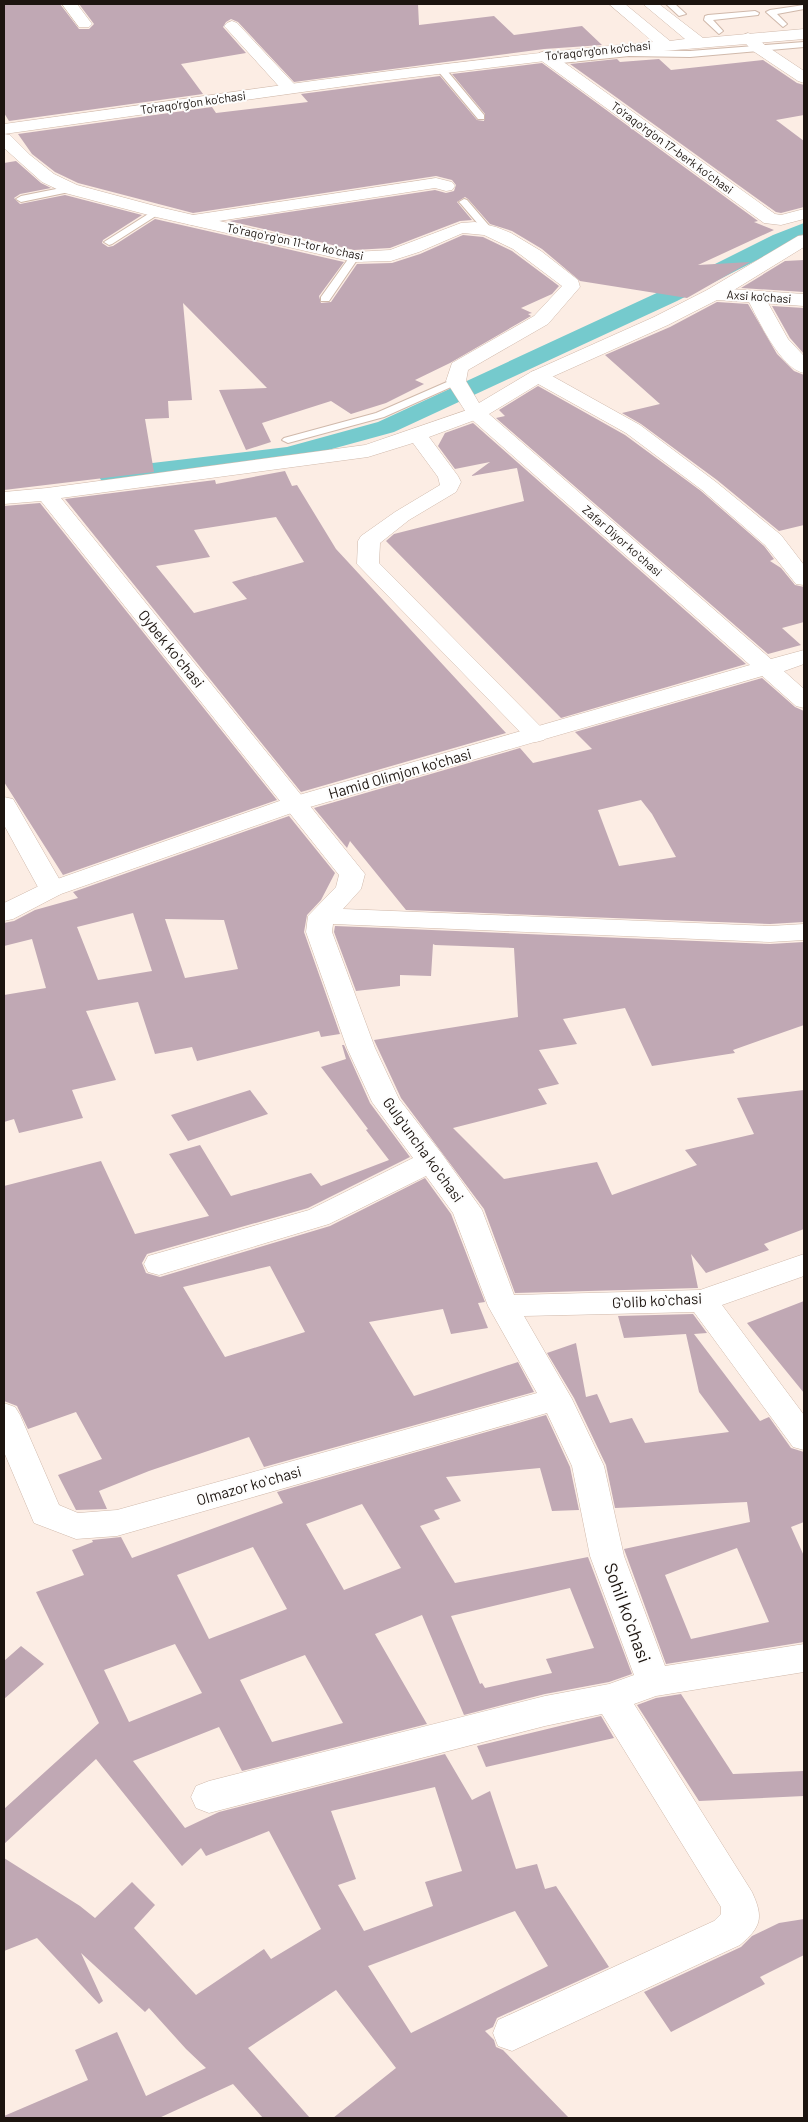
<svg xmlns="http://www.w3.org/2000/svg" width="808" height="2122" viewBox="0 0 808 2122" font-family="Barlow,sans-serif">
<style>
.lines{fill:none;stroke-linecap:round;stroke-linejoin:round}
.canal{fill:#75cacd;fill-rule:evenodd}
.building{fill:#c0a8b4;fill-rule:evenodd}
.service-casing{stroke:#d0b9ab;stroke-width:2}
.minor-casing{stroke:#d0b9ab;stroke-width:1}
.tertiary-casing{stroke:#d0b9ab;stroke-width:1}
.secondary-casing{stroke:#d0b9ab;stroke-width:1}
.service{fill:#fff;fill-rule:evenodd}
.minor{fill:#fff;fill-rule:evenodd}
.tertiary{fill:#fff;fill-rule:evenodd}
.secondary{fill:#fff;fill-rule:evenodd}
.labels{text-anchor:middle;stroke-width:4;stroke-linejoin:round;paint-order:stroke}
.far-street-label{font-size:12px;fill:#1c140f;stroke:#fdfdfd}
.street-label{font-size:15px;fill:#1c140f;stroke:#fdfdfd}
.near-street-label{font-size:18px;fill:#1c140f;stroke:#fdfdfd}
</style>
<rect width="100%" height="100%" fill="#fcede4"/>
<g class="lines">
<path class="canal" d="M804 223V236L677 301 394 432 288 461 110 482 101 480 98 475 101 470 110 468 287 447 378 422 661 291 773 235Z"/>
</g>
<path class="building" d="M4 4H60L79 29H89L94 24 79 4H418L419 25 494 16 514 35 582 26 602 45 544 49 294 82 238 22 231 19 226 22 223 27 246 53 181 64 203 94 9 121 4 113Z
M617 59 620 62 659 59 671 70 763 60 797 83 804 85V115L776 120 804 141V207L781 213 776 212 570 64Z
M542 63 758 221 754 222 774 230 698 265 750 262 687 298 580 281 542 249 512 231 490 224 468 199 465 197 457 202 472 220 460 221 390 248 354 250 229 221 435 190 446 193 454 191 456 185 452 180 436 176 193 213 78 183 55 172 32 154 18 134 212 107 216 113 308 102 301 94 440 76 477 120 484 121 485 114 452 74Z
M16 161 41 183 51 188 20 194 14 198 20 204 65 195 142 215 103 240 102 243 108 247 113 246 155 219 344 262 319 296 321 303 331 302 357 264 392 263 420 254 463 235 483 237 512 251 559 286 552 294 521 308 532 313 528 314 531 316 450 363 415 380 424 384 386 403 351 414 331 401 262 423 271 442 246 450 219 390 267 388 183 303 192 400 168 401 169 418 145 419 154 472 4 490V163Z
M804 260V292L741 288 785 261Z
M717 302 748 304 777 354 794 371 804 375V525L779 531 717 480 641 424 622 413 660 404 605 355 670 327Z
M772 306 804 308V354L790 338Z
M538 386 625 435 701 491 764 546 774 559 770 561 781 568 795 585 804 587V622L782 628 801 645 768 654 496 418 505 416 499 410Z
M473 423 746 664 561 718 386 541 394 534 524 501 517 468 471 476 490 462 455 469 438 446 445 433Z
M285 471 292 486 297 485 336 549 506 733 301 792 65 499 215 480 216 484ZM276 517 304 562 232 582 247 599 194 613 156 566 210 557 194 530Z
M40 503 277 800 63 875 4 782V506Z
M762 678 795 707 804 711V922L770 924 406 910 350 841 347 848 314 808 520 748 533 763 592 749 575 732ZM641 800 652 814 676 857 619 866 598 810Z
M289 816 335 873 321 900 307 915 304 932 340 1034 321 1037 319 1031 197 1061 192 1047 155 1054 138 1002 86 1011 116 1080 72 1090 83 1118 19 1133 14 1119 4 1122V995L46 988 32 939 4 946V923L14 921 35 910 78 898 73 892ZM133 913 152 971 98 980 77 927ZM165 919 224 920 238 969 185 978Z
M335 926 770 944 804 942V1025L733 1050 735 1053 652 1066 625 1008 563 1019 577 1044 539 1050 559 1084 538 1089 547 1104 453 1128 504 1179 597 1162 612 1195 697 1165 685 1150 754 1134 737 1098 804 1090V1229L764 1244 769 1250 706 1273 691 1254 698 1288 515 1293 484 1209 401 1098 374 1040 518 1017 514 948 435 945 433 944 431 976 400 975V986L356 991 334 932Z
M342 1045H344L370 1103 410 1157 308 1208 147 1254 142 1263 146 1273 160 1277 330 1226 425 1178 451 1214 485 1302 478 1303 488 1328 451 1334 443 1309 369 1322 414 1396 518 1362 534 1392 264 1467 249 1437 149 1471 99 1491 107 1509 76 1510 58 1475 102 1459 76 1412 28 1429 17 1406 4 1401V1186L101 1161 135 1234 209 1216 169 1154 200 1145 231 1196 311 1173 321 1186 389 1160 366 1130 368 1129 321 1067 346 1059ZM270 1266 305 1332 225 1357 183 1287Z
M250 1090 268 1114 188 1141 171 1115Z
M804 1301V1393L747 1323Z
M693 1314 707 1333 694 1334 760 1421 769 1417 791 1448 804 1452V1522L791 1527 804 1556V1642L666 1664 624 1549 750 1522 747 1502 615 1508 606 1465 574 1398 547 1353 576 1343 586 1397 597 1394 610 1423 632 1418 645 1443 729 1432 699 1392 686 1334 624 1338 618 1316ZM737 1548 769 1622 691 1639 665 1575Z
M546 1415 570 1467 579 1510 552 1511 540 1468 446 1477 461 1501 434 1510 440 1519 420 1526 455 1583 588 1557 632 1674 609 1682 545 1694 464 1715 422 1615 375 1634 427 1724 242 1771 219 1727 133 1761 185 1828 219 1812 445 1754 472 1800 490 1791 516 1869 537 1864 545 1889 556 1886 609 1967 497 2018 493 2027 485 2031 494 2040 496 2047 503 2050 569 2118H333L396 2068 336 1990 248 2048 310 2118H263L233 2084 159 2118H4V2116L88 2080 75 2050 117 2032 146 2096 206 2068 186 2049 149 2008 145 2012 81 1953 103 2001 99 2004 37 1938 4 1951V1858L80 1906 95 1918 132 1882 155 1905 134 1928 196 1995 264 1949 271 1959 321 1929 269 1831 206 1856 201 1848 182 1866 96 1759 4 1844V1809L99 1723 36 1592 84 1575 72 1550 93 1542 92 1540 121 1537 132 1558 283 1503 277 1492ZM362 1504 401 1568 344 1590 306 1524ZM253 1547 287 1609 209 1639 177 1575ZM570 1588 594 1648 546 1659 552 1673 485 1688 482 1683 480 1684 451 1616ZM175 1644 202 1693 129 1722 104 1670ZM305 1655 343 1723 272 1742 240 1680ZM435 1787 462 1871 425 1882 433 1906 364 1931 338 1885 356 1879 331 1811ZM515 1911 548 1966 411 2033 368 1966Z
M21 1646 44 1664 4 1699V1661Z
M681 1694 733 1774 804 1771V1796L699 1801 637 1705 656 1698Z
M601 1716 614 1738 486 1767 477 1746Z
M804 1919V1955L760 1977 765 1984 671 2032 644 1992 741 1947 752 1936 779 1923Z"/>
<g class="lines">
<defs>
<path id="service" d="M666 4H675L686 14 679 16Z
M804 5V9L777 14 787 24 783 27 766 12 770 10Z
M755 11 759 13 758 15 713 20 723 31 719 34 704 20 705 16 708 15Z
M804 42V47L690 57 629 56 552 64 548 61 552 58 629 50 690 51Z
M441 66 444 67 484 115V119H478L438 71V67Z
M71 186 74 187V191L21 202 16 199 21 196Z
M464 199 467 200 491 228V232H485L461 204 459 202Z
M156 209 159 210V214L112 244 109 245 104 242Z
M354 254 359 257 329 301H321V297L351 255Z
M456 378 460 379 461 381 460 383 384 417 288 443 282 440 284 438 376 413Z"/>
<path id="minor" d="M62 4H77L92 24 89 27H79Z
M232 21 237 23 296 86 298 89 296 92H284L227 29 224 26 227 23Z
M748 33 753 35 765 45 804 71V83L798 81 753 51 740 38 743 35Z
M545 51 551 53 775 214 781 215 804 209V219L781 225 764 223 539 59 537 56 539 53Z
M436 178 452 182 455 186 452 190 446 191 435 188 193 225 187 224 184 220 187 216 193 215Z
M804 235V247L721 298 714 300 707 298 705 294 707 290 798 236Z
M756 292 763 294 788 339 804 356V373C780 368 758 319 747 298L749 294Z
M538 370 545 372 640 425 716 482 781 535 804 565V585L796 584 765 545 702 490 626 433 531 380 528 376 531 372Z
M476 407 483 409 486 413 483 417 429 437 458 476 461 482 456 492 409 520 380 543 379 563 544 730 548 735 544 740 536 742 528 740 357 564 358 541 361 536 395 512 440 485 438 477 413 443 368 457 61 498 365 874 361 889 343 909 770 926 804 924V940L770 942 333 924 332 932 375 1048 399 1099 442 1154 482 1210 514 1295 700 1290 804 1254V1276L722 1305 804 1415V1450L793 1447 694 1312 524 1316 572 1399 604 1466 624 1556 665 1666 804 1644V1672L656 1696 634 1704 752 1892C764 1918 761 1927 740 1945L512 2051 498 2046 493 2033 498 2020 714 1921 721 1914V1907L602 1714 545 1726 209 1813 196 1808 191 1797 196 1786 209 1781 545 1696 609 1684 634 1675 590 1556 572 1466 547 1413 117 1536 76 1539 34 1523 4 1452V1403L15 1407 20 1415 59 1505 78 1513 117 1510 537 1393 488 1306 453 1213 426 1176 329 1224 159 1275 148 1272 144 1264 148 1256 309 1210 413 1158 372 1102 347 1048 306 932 308 916 336 887 339 875 41 501 4 504V492L47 488 365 445Z
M768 662 776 664 804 689V708L796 706 760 674 757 669 760 664Z
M4 797 13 799 16 804 65 889 61 894 52 897 43 894 39 889 4 825Z"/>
<path id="tertiary" d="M4 134 10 135 30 155 54 174 77 185 159 207 354 252 390 250 461 223 475 222 496 227 511 233 541 251 578 280 580 287 548 324 468 370 466 381 479 403 531 372 654 317 707 290 714 288 804 294V306L717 300 668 325 545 380 489 414 771 659 804 650V664L776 674 766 675 303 809 61 894 13 919 4 921V903L43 884 285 799 750 665 469 417 446 381 452 363 534 316 562 286 513 249 484 235 463 233 419 252 391 261 354 262 156 217 65 193 42 182 4 148Z"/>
<path id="secondary" d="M609 4H625L670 41 685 39 643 4H659L703 38 804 29V39L545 61 381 81 4 134V124C220 94 436 61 653 42Z"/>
</defs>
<use href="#service" class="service-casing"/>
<use href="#minor" class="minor-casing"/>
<use href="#tertiary" class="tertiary-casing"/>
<use href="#secondary" class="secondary-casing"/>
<use href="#service" class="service"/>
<use href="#minor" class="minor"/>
<use href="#tertiary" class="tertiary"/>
<use href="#secondary" class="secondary"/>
</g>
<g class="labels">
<g class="far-street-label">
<text transform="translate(598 51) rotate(-6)" y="4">To'raqo'rg'on ko'chasi</text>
<text transform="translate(193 103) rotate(-8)" y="4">To'raqo'rg'on ko'chasi</text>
<text transform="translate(672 148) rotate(36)" y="4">To'raqo'rg'on 17-berk koʼchasi</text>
<text transform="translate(295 242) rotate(12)" y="4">Toʻraqoʻrgʻon 11-tor koʻchasi</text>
<text transform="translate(759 297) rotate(4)" y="4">Axsi ko'chasi</text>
<text transform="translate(622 541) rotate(41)" y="4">Zafar Diyor koʻchasi</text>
</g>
<g class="street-label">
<text transform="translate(171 649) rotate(51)" y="5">Oybek koʻchasi</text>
<text transform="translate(400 774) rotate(-16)" y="5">Hamid Olimjon ko'chasi</text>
<text transform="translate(423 1150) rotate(54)" y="5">Gulgʻuncha koʻchasi</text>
<text transform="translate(657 1301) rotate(-3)" y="5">Gʻolib koʻchasi</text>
<text transform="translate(249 1486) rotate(-16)" y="5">Olmazor koʻchasi</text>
</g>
<g class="near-street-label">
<text transform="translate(627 1613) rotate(70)" y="6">Sohil koʻchasi</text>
</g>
</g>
<rect width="808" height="2122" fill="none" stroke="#1c140f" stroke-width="10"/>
</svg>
